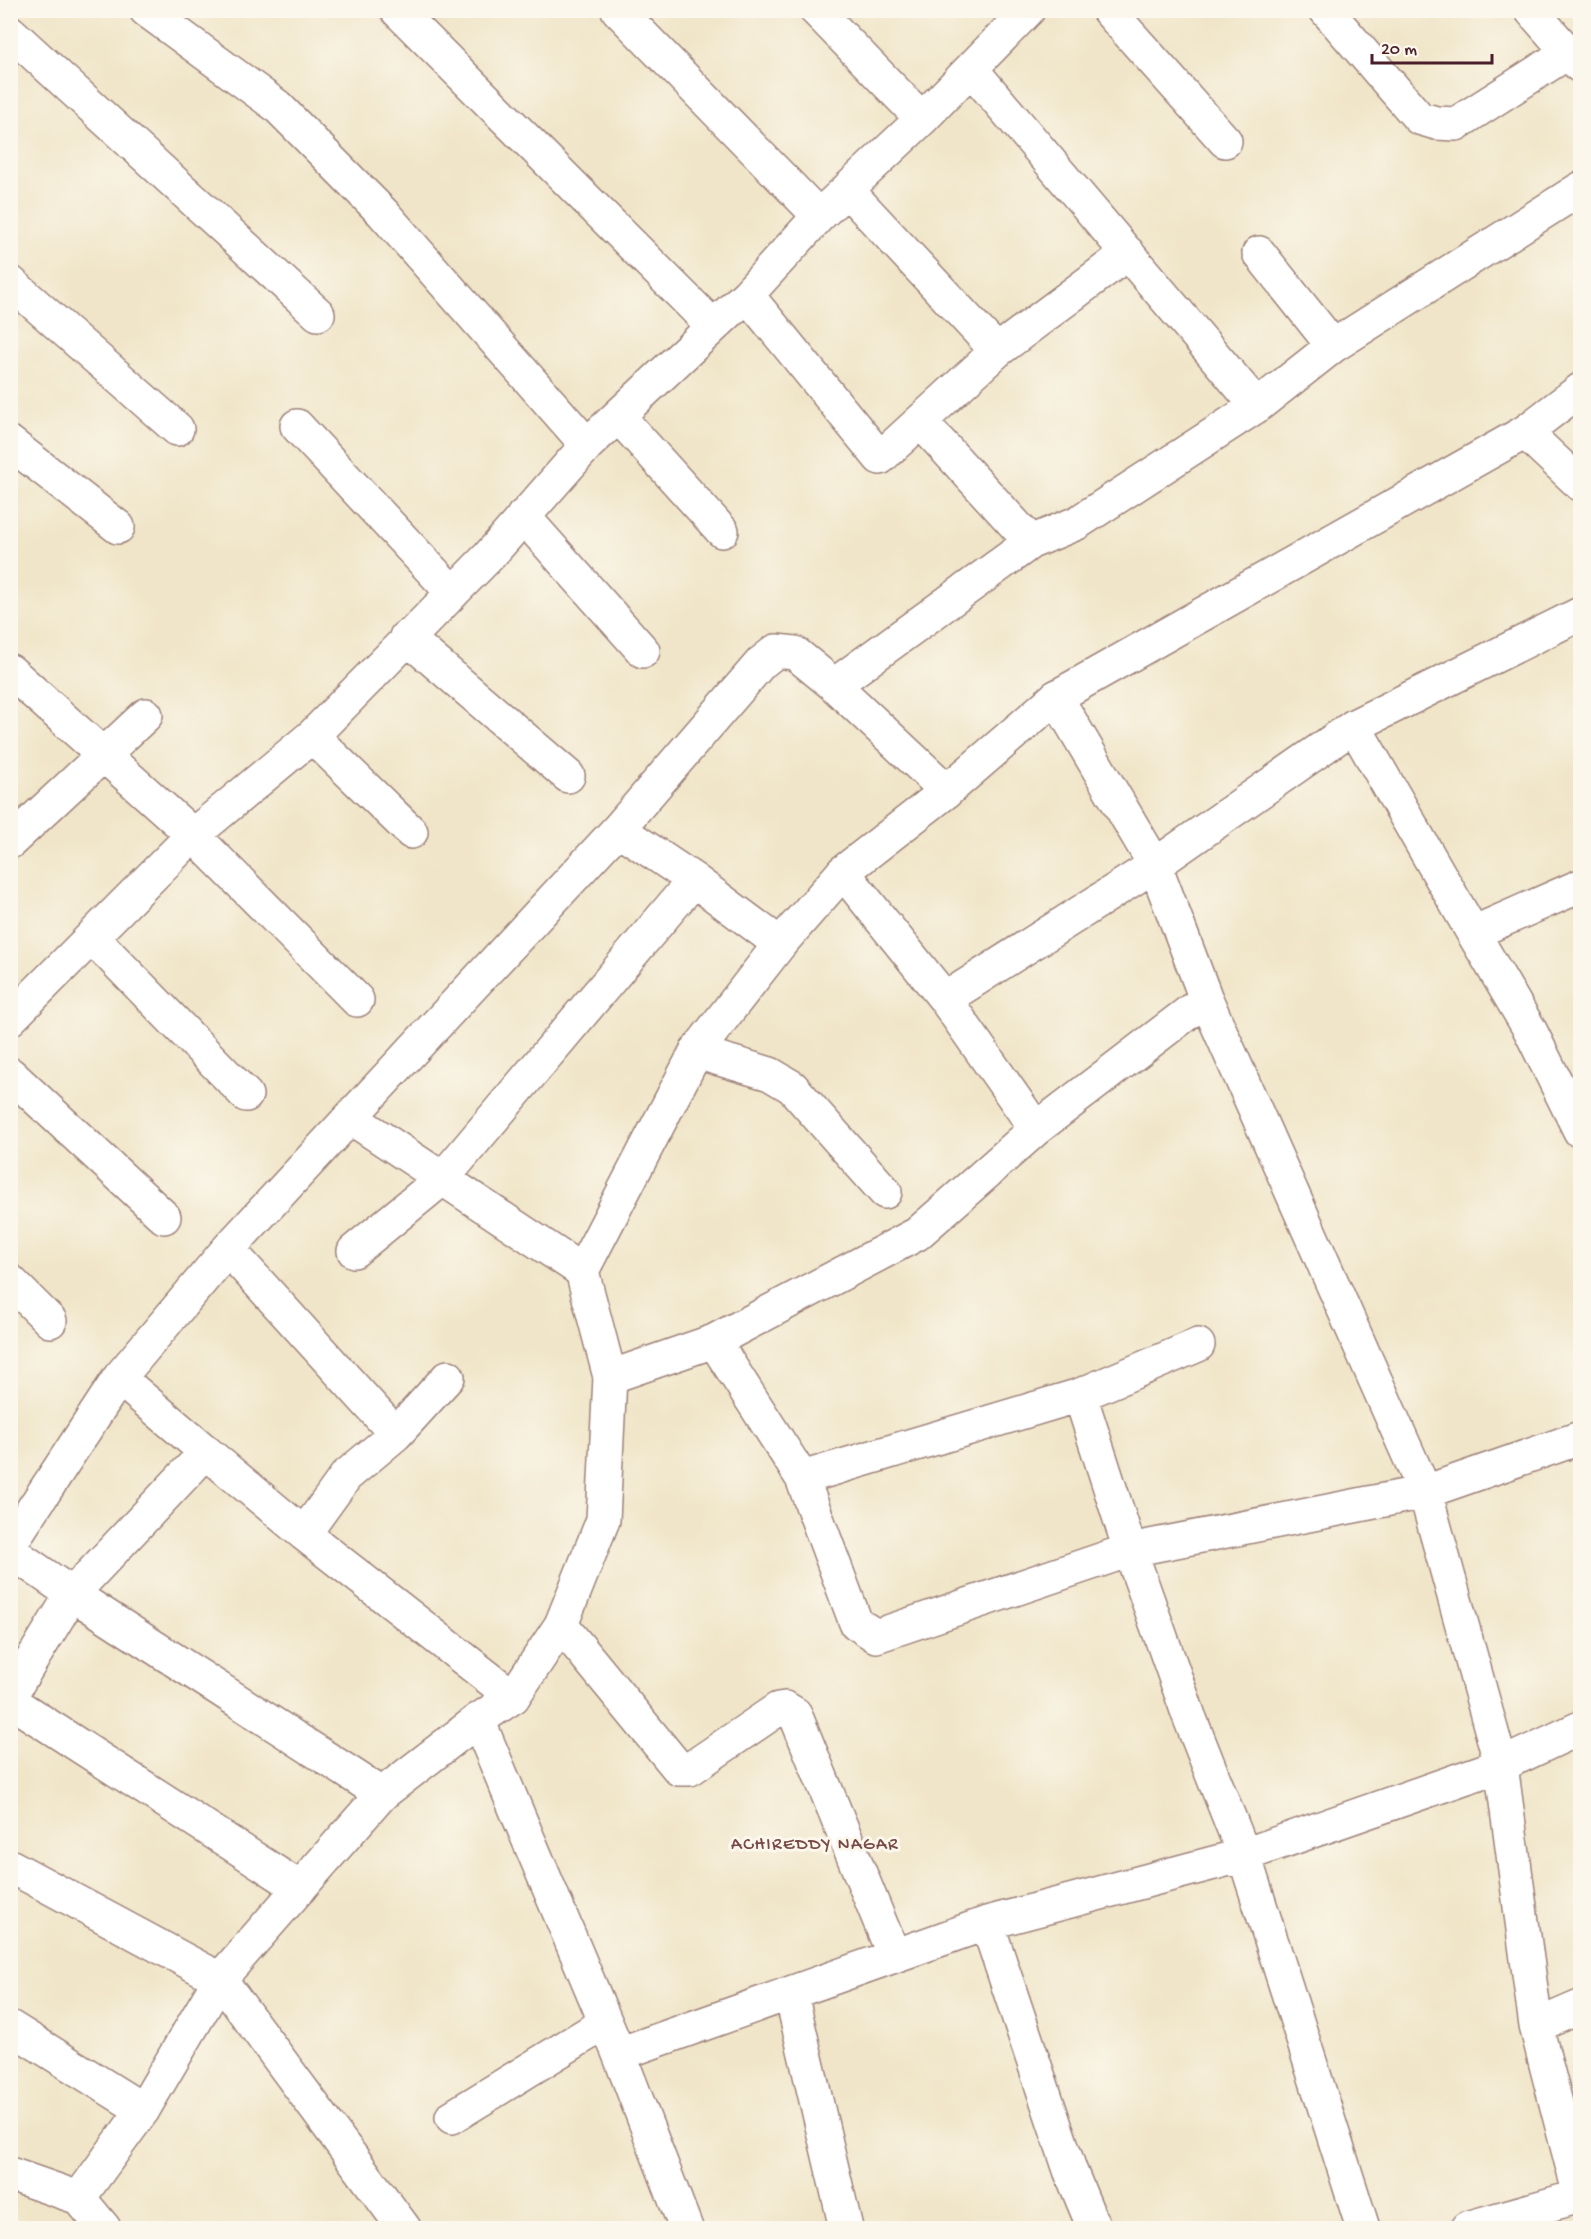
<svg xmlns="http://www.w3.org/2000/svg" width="1591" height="2239" viewBox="0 0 1591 2239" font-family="'Gochi Hand',sans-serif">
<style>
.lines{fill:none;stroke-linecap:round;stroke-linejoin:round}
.minor-casing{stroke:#9d827a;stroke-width:36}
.tertiary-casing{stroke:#9d827a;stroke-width:36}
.minor{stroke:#fff;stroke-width:33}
.tertiary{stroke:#fff;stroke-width:33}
.labels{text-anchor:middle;stroke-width:6;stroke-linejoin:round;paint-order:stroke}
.neighbourhood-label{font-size:18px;letter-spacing:1.5px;fill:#784a46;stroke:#fbf7ec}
</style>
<rect width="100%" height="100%" fill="#fbf7ec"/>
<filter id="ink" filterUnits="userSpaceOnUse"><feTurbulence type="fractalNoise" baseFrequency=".0167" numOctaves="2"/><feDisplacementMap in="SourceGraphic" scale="12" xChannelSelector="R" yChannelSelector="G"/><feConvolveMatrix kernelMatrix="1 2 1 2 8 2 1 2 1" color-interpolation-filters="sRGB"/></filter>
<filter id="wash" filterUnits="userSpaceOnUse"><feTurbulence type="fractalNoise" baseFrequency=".008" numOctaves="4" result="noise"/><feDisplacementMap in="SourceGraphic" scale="24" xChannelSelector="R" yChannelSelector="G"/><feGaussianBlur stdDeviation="1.35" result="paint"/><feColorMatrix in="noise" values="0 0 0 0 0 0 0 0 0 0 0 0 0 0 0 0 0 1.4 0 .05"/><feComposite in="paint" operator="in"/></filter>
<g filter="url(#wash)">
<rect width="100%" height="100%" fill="#f0e5c8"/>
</g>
<g filter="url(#ink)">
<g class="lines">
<defs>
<path id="minor" d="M146 10 277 106 383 213 587 445
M397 10 713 326
M618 10 819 216
M816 10 922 119
M1108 10 1225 141
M1326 10 1419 118 1436 123 1456 124 1567 53
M1531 10 1580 66
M10 32 318 314
M972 70 1257 406
M848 191 997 351
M1259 253 1333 346
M10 282 177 429
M747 295 880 458 997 351 1128 253
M619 417 722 531
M921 422 1031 542
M297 426 452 592
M1525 432 1580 484
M10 443 118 527
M523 516 643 651
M1580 614 1354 726 1473 933 1580 886
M406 637 568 776
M10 671 193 835 357 1000
M834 685 947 791
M1056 697 1155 865 1206 999 1425 1492 1501 1765 1536 2026 1580 2196
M312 736 411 832
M618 829 694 880 780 944
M10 842 146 715
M843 872 945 999 1036 1129
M1473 933 1530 1030 1580 1131
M92 937 246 1095
M945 999 1155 865 1354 726
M1206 999 1036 1129 917 1234 714 1341 802 1478 856 1623 876 1636 1130 1550 1425 1492 1580 1438
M10 1019 193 835 312 736 489 556 587 445 747 295 819 216 922 119 1028 10
M696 1052 770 1074 792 1087 885 1192
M10 1074 164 1217
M351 1118 582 1271
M228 1249 396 1434
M354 1251 443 1178 694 880
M10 1281 50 1321
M610 1377 714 1341
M119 1378 206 1452
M1080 1395 1130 1550 1189 1716 1244 1855 1363 2228
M802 1478 1080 1395 1198 1345
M304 1534 346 1476 396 1434 448 1377
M10 1544 119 1378 228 1249 618 829 761 663 776 651 795 653 834 685 1031 542 1077 523 1257 406 1333 346 1580 189
M10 1551 72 1594 382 1794
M561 1625 679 1769H690L778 1709 785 1708 795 1714 894 1956
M10 1696 72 1594 206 1452 304 1534 513 1697
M10 1701 300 1888
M478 1720 619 2054 686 2228
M10 1866 220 1979 404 2228
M987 1923 1070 2170 1094 2228
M791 1994 846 2228
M1536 2026 1580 2007
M10 2027 143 2110
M619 2054 987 1923 1244 1855 1501 1765 1580 1728
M452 2117 605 2023
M1467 2228 1580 2196"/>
<path id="tertiary" d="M10 2174 79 2198 104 2228
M79 2198 143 2110 220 1979 382 1794 478 1720 513 1697 561 1625 603 1520 610 1377 582 1271 696 1052 780 944 843 872 947 791 1056 697 1525 432 1580 390"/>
</defs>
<use href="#minor" class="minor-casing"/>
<use href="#tertiary" class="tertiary-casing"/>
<use href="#minor" class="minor"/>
<use href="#tertiary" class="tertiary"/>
</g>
</g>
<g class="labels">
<g class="neighbourhood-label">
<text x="815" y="1849">ACHIREDDY NAGAR</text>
</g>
</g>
<rect width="1591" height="2239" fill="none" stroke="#fbf7ec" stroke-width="36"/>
<path d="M1372 54v9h120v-9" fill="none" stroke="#4a1f2b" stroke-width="3"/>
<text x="1381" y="54" font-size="18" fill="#4a1f2b" stroke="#fbf7ec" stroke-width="4.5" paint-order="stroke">20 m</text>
</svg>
